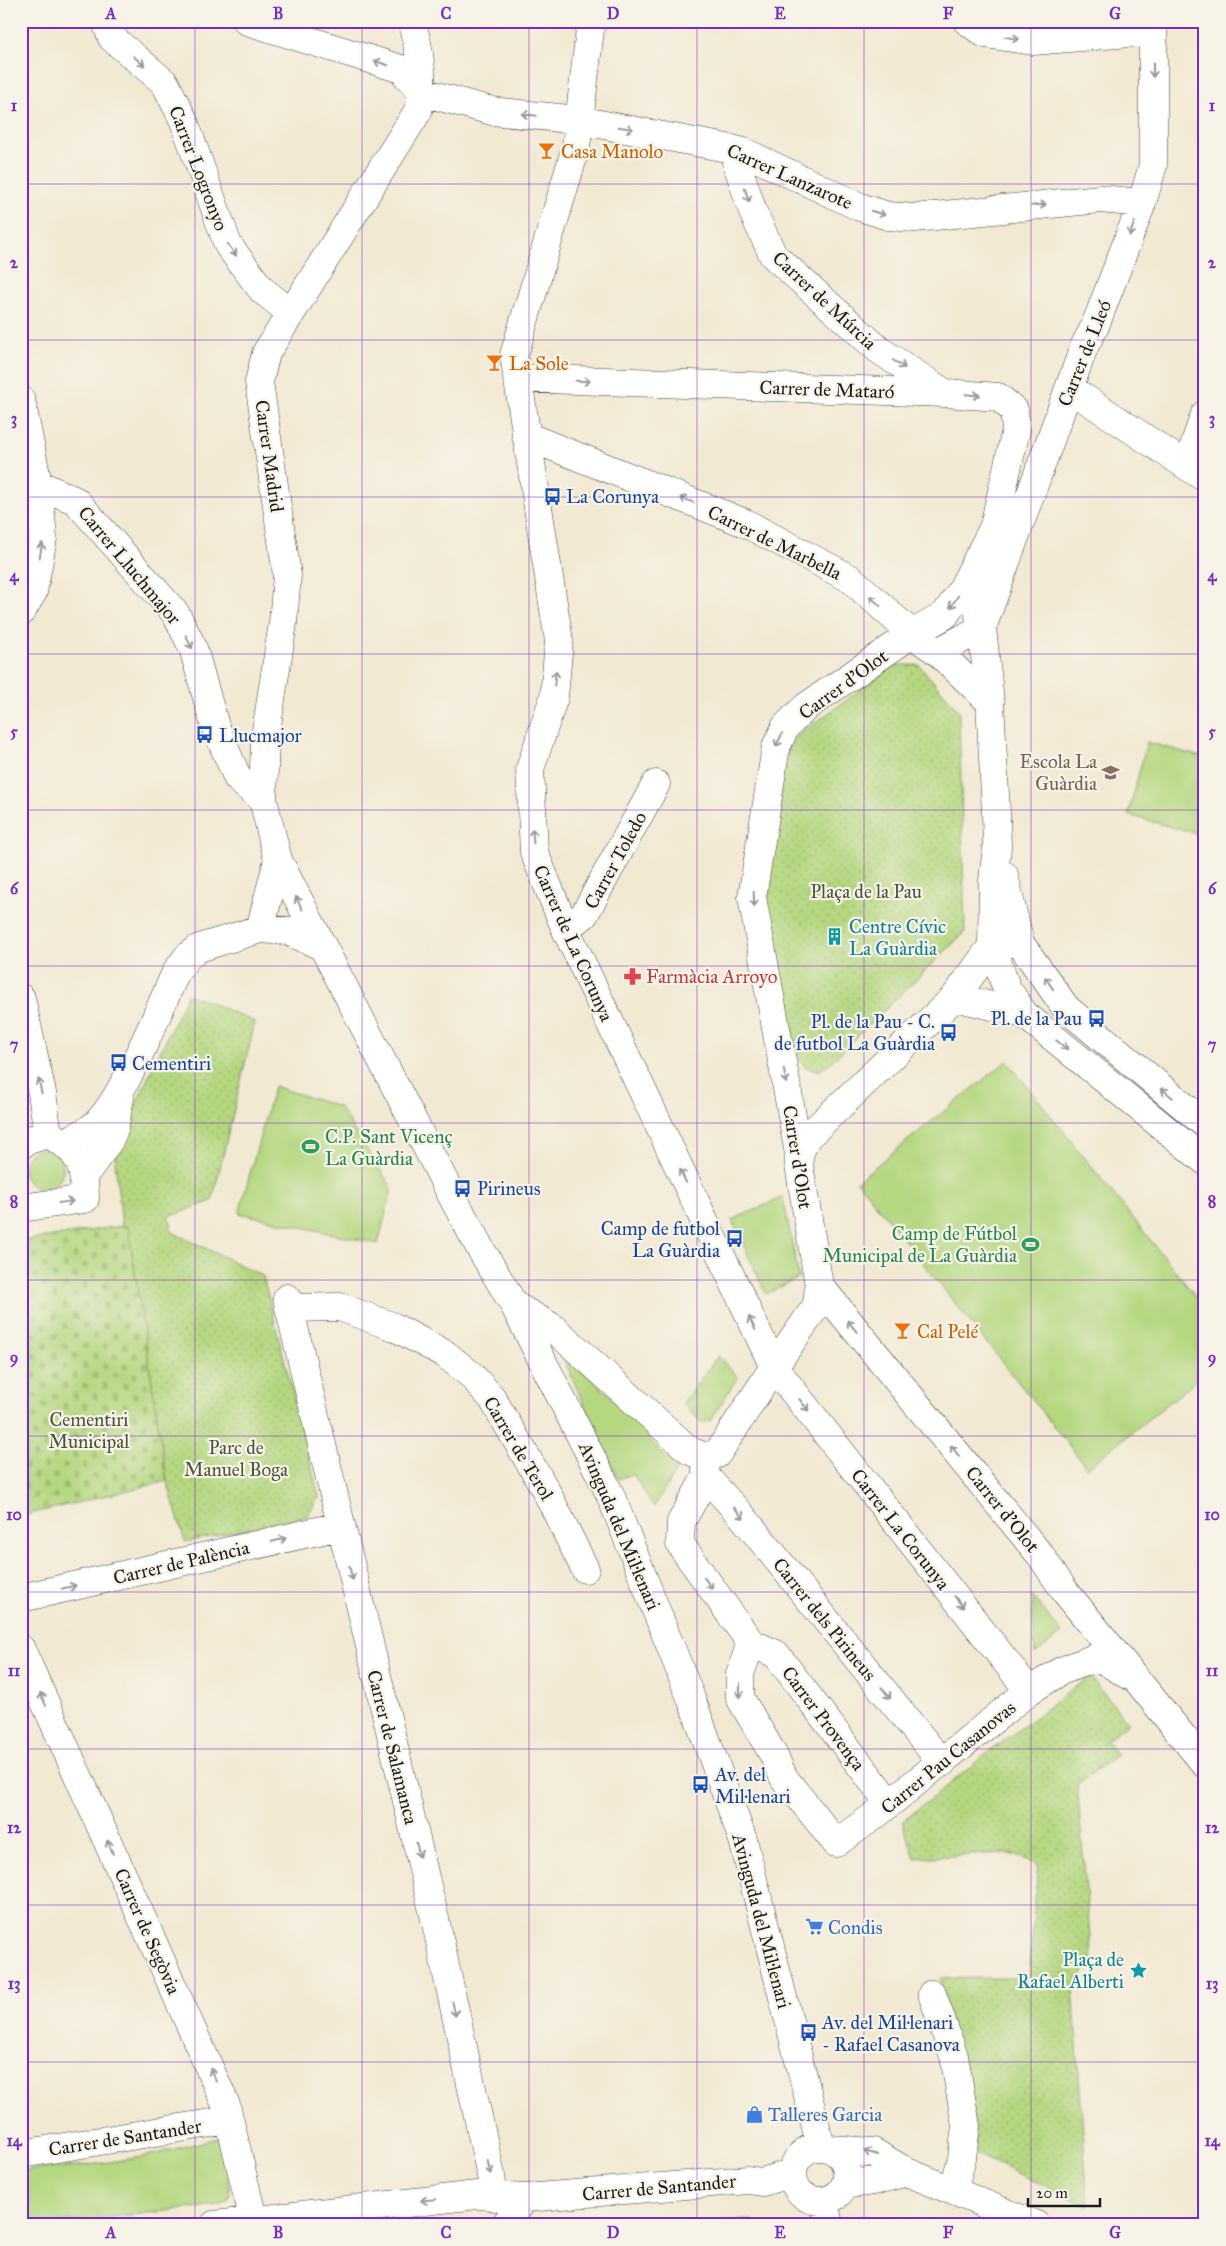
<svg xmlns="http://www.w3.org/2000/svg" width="1226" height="2246" viewBox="0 0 1226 2246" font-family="'IM FELL Great Primer',serif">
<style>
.green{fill:#b4d77f;stroke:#687a4e}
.cemetery{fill:url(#cemetery-stones);stroke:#687a4e}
.park{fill:url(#park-dots);stroke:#687a4e}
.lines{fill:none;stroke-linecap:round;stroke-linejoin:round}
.minor-casing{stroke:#3c3b37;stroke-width:29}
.minor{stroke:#fff;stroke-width:28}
.oneway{stroke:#999}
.grid{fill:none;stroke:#7b2cbf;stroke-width:1;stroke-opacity:0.55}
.labels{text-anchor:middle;stroke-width:4.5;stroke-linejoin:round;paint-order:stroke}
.food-label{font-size:19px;fill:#c56008;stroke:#f7f3e8;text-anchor:start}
.street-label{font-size:19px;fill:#1c1c1c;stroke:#f7f3e8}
.transit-label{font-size:19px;fill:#164399;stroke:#f7f3e8;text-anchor:start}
.education-label{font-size:19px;fill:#785e54;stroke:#f7f3e8;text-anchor:end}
.park-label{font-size:19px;fill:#4a543a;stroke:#f7f3e8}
.culture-label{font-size:19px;fill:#0d838f;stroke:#f7f3e8;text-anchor:start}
.health-label{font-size:19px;fill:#be3a42;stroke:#f7f3e8;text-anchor:start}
.leisure-label{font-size:19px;fill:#27864d;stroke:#f7f3e8;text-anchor:start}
.shop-label{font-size:19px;fill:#366cbe;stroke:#f7f3e8;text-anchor:start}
.neatline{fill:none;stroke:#7b2cbf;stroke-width:2}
.grid-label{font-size:16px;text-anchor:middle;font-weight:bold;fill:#7b2cbf}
</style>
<defs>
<pattern id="cemetery-stones" width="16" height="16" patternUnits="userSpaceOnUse" patternTransform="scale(1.25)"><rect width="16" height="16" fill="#b4d77f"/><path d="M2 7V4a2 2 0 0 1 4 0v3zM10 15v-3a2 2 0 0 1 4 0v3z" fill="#9ab86d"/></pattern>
<pattern id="park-dots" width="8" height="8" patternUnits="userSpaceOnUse" patternTransform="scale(1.25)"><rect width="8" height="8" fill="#b4d77f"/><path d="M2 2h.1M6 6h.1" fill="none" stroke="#9ab86d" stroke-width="1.8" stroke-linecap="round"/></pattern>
</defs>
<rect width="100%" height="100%" fill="#f7f3e8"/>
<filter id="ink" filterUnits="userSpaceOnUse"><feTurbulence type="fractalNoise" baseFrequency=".02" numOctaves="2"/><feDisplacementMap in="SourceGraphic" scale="10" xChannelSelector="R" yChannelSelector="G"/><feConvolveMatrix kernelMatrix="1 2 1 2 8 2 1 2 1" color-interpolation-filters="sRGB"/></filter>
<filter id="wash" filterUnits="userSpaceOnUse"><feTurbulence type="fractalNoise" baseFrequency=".0096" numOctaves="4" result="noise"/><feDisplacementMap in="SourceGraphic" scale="20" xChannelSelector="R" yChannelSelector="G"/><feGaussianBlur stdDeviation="1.12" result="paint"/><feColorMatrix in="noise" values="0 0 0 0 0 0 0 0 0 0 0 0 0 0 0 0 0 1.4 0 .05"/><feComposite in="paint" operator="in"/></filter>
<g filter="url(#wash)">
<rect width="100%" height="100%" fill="#f2e9d3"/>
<path class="green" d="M1147 742 1205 758V836L1128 815Z
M1007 1061 1205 1308V1374L1087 1468 857 1181Z
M274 1086 339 1107 392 1188 378 1244 239 1213Z
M23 1169a20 20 0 1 1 40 0a20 20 0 1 1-40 0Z
M783 1197 799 1278 766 1294 732 1220Z
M560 1351 652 1433 648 1438 677 1469 654 1507 633 1474 618 1479Z
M718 1356 738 1377 711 1420 702 1423 682 1404Z
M1032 1596 1062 1633 1035 1654Z
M218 2138 223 2140 230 2193 228 2200 219 2205 42 2225H21V2171L89 2165 143 2157Z
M752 2220 751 2225H642Z"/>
<path class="cemetery" d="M128 1225 167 1481 21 1516V1241Z"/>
<path class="park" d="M895 665H919L959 711 965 932 831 1062 819 1071 805 1067 797 1055 765 894 782 771 794 738Z
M187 995 202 999 255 1022 212 1201 170 1216 172 1232 263 1276 319 1497 307 1516 185 1542 167 1481 128 1226H122L115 1162 117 1144Z
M1090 1676 1128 1723 1106 1741 1117 1755 1077 1784 1092 1961 1073 1987 1088 2206 978 2155 965 2084 940 1978H1029L1038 1863 1006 1853 915 1858 902 1822 990 1751Z"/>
</g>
<g filter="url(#ink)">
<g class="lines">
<defs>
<path id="minor" d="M110 21 107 25 112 38 165 83 184 121 228 245 262 290 291 313
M247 21 401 69 422 92 492 111 578 120 732 149 744 152 860 207 888 216 915 218 1100 199 1142 203
M411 21C420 48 425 83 418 111L266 353 259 382 287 575 283 623 265 738 263 800 278 860 453 1198 480 1248 514 1305 610 1494 691 1698 743 1840 821 2147
M591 21 576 147 514 355 559 641 554 697 530 769 534 852 565 928 774 1367 1029 1691
M967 21 985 34 1033 41 1153 31
M732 149 753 212 773 255 879 350 943 392
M517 378 945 393 998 397 1014 410 1016 430 994 526 961 591 945 615 912 634 807 706 786 726 776 747 752 897 799 1154V1165L819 1285 1041 1556 1064 1590 1205 1764
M1069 388 1205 478
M21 400 38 484 43 538 33 592 21 612
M526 436 745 523 851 579 912 634 938 652 990 702
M1187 466 1205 414
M38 484 76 501 176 614 193 648 215 726 238 779 263 800
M984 566 976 602 982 628 990 702 996 813 997 847 993 881 992 946 1006 987 1024 1014 1205 1161
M938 652 982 628 1084 347 1095 326 1142 203 1153 165V21
M1004 875 1020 943 1066 1008 1205 1124
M565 928 584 915 656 784
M260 929 278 860
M955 997 1024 1014
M21 998 42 1093 48 1134
M64 1143C73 1138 83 1134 91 1128 120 1108 160 1007 176 972L187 957 199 948 260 929 288 931 321 946
M21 1145 29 1140 48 1134C81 1151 84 1164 85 1199L21 1208
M799 1154 807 1137 955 997 992 946 1005 945
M85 1174 109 1141 114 1129 120 1098
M287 1298 435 1919 491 2176 494 2197
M514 1305 552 1327 690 1451 705 1457
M289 1308 340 1307 394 1327 445 1354 471 1375 492 1398 544 1487 585 1569
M705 1457 717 1454 774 1367 817 1305 819 1285
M705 1459 706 1477 681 1522 680 1544 751 1643
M706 1477 742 1516 942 1763
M21 1598 340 1526
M751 1643 740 1674V1698L773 1754 784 1778 836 1843 874 1816 1029 1691 1061 1671 1092 1659 1105 1661 1129 1676
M751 1643 776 1654 889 1803
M21 1649 226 2105 253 2219
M932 1994 954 2056 966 2126 962 2158 953 2191
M793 2174a27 27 0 1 1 54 0a27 27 0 1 1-54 0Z
M830 2149 873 2152 907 2172 1036 2225
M21 2154 229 2120
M845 2185 874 2181 907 2172
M824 2201 829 2225
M214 2225 477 2195 525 2198 748 2180 762 2182 792 2173
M505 2225 525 2198"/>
</defs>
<use href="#minor" class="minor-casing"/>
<use href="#minor" class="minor"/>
</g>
<defs><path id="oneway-shaft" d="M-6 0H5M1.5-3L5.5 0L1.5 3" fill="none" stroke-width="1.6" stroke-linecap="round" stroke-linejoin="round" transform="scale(1.25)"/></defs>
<g class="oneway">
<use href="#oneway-shaft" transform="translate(1012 38) rotate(9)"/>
<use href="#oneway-shaft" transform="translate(139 61) rotate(40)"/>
<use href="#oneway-shaft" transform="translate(381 63) rotate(-162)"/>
<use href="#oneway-shaft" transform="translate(1153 70) rotate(90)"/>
<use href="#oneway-shaft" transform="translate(529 115) rotate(-174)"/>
<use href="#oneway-shaft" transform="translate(626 128) rotate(10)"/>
<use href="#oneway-shaft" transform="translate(747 195) rotate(71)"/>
<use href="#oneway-shaft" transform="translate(1039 205) rotate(-6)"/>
<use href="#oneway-shaft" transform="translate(878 213) rotate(17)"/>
<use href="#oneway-shaft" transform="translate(1132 229) rotate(111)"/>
<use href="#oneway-shaft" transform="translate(232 250) rotate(55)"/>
<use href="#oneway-shaft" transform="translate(899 364) rotate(32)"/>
<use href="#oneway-shaft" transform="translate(583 381) rotate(2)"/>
<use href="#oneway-shaft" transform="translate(973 395) rotate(5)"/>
<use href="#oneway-shaft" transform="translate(687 500) rotate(-158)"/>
<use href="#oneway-shaft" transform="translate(41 550) rotate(-80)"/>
<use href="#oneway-shaft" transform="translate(875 601) rotate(-137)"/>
<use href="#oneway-shaft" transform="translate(954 602) rotate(123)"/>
<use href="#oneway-shaft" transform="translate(189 642) rotate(65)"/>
<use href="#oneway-shaft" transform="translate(555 678) rotate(-84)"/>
<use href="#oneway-shaft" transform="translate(779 740) rotate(116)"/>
<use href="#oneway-shaft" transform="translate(533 836) rotate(-93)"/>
<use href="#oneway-shaft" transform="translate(754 899) rotate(87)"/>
<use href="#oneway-shaft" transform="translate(299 903) rotate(-117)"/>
<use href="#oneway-shaft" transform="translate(1049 983) rotate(-124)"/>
<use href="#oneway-shaft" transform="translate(1062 1045) rotate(39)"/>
<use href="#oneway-shaft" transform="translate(785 1076) rotate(80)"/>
<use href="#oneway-shaft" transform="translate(40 1086) rotate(-102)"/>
<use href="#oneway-shaft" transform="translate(1167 1093) rotate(-140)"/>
<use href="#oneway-shaft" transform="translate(683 1176) rotate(-115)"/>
<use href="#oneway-shaft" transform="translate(66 1202) rotate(-8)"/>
<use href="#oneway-shaft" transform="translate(752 1323) rotate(-116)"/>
<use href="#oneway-shaft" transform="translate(852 1326) rotate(-129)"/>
<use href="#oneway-shaft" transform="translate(804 1405) rotate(52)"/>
<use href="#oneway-shaft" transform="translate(955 1451) rotate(-129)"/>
<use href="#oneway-shaft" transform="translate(739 1513) rotate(48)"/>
<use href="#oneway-shaft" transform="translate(279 1540) rotate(-13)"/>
<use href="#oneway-shaft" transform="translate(351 1573) rotate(76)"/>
<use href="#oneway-shaft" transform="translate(708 1583) rotate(54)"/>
<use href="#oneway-shaft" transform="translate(69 1587) rotate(-13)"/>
<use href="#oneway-shaft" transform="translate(959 1602) rotate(52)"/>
<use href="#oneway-shaft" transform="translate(740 1690) rotate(90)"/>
<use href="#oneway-shaft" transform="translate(886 1693) rotate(51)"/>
<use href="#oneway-shaft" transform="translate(43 1699) rotate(-114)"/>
<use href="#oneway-shaft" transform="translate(110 1847) rotate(-114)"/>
<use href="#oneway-shaft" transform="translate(418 1850) rotate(76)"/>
<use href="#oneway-shaft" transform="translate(454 2009) rotate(78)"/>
<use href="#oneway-shaft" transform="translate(213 2075) rotate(-114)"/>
<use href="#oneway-shaft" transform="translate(871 2153) rotate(-164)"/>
<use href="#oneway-shaft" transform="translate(489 2167) rotate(77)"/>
<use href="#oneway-shaft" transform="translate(428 2200) rotate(175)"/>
</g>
</g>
<path class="grid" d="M195 21V2225M362 21V2225M529 21V2225M697 21V2225M864 21V2225M1031 21V2225M21 184H1205M21 340H1205M21 497H1205M21 654H1205M21 810H1205M21 966H1205M21 1123H1205M21 1280H1205M21 1436H1205M21 1592H1205M21 1749H1205M21 1905H1205M21 2062H1205"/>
<defs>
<symbol id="bar-bare" viewBox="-9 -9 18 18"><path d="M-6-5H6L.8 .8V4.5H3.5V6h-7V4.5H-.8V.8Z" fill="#e8710a" stroke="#f7f3e8" stroke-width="2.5" paint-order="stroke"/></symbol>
<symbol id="bus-bare" viewBox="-9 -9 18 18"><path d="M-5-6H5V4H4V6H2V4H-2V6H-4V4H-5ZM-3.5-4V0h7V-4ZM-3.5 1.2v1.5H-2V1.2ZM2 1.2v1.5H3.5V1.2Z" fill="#1a4fb4" stroke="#f7f3e8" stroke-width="2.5" paint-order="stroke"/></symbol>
<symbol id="school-bare" viewBox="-9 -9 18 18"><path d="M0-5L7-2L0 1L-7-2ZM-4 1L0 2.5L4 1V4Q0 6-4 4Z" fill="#8d6e63" stroke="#f7f3e8" stroke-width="2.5" paint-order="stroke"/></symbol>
<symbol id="building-bare" viewBox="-9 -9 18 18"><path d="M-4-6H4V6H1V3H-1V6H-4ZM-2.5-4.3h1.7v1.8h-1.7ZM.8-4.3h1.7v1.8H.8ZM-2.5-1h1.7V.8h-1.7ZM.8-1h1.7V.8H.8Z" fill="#0f9aa8" stroke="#f7f3e8" stroke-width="2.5" paint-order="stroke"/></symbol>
<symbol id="pharmacy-bare" viewBox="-9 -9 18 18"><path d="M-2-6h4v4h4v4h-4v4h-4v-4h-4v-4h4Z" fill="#e0444e" stroke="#f7f3e8" stroke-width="2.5" paint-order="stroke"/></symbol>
<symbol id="stadium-bare" viewBox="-9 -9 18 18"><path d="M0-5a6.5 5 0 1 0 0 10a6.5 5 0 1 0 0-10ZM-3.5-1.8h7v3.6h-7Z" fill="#2e9e5b" stroke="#f7f3e8" stroke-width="2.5" paint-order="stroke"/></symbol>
<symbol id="supermarket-bare" viewBox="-9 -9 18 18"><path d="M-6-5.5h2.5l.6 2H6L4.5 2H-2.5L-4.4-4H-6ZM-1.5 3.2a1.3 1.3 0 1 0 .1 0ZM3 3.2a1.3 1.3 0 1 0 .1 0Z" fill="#3f7fe0" stroke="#f7f3e8" stroke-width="2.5" paint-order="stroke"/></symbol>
<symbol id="sight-bare" viewBox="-9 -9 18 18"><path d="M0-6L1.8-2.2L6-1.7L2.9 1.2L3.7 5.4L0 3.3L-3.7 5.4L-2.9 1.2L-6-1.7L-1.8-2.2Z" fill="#0f9aa8" stroke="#f7f3e8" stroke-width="2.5" paint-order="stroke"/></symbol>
<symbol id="shop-bare" viewBox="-9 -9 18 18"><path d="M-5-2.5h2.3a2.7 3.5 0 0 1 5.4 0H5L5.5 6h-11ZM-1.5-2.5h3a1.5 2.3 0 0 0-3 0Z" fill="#3f7fe0" stroke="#f7f3e8" stroke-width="2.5" paint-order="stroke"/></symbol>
</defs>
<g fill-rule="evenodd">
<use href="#bar-bare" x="534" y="138" width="25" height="25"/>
<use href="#bar-bare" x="482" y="350" width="25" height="25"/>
<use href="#bus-bare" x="540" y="484" width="25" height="25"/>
<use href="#bus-bare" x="192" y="722" width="25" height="25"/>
<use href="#school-bare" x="1098" y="760" width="25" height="25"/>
<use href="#building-bare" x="822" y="924" width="25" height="25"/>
<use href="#pharmacy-bare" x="620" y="964" width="25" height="25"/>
<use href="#bus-bare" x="1084" y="1006" width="25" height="25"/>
<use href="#bus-bare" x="936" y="1020" width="25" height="25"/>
<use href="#bus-bare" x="106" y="1050" width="25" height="25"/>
<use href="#stadium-bare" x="298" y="1134" width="25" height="25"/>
<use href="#bus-bare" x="450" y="1176" width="25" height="25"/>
<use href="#bus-bare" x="722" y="1226" width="25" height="25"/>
<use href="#stadium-bare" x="1018" y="1232" width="25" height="25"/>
<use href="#bar-bare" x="890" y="1318" width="25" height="25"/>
<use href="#bus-bare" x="688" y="1772" width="25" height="25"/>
<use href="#supermarket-bare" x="802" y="1914" width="25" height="25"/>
<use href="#sight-bare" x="1126" y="1958" width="25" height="25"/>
<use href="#bus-bare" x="796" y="2020" width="25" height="25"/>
<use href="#shop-bare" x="742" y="2102" width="25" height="25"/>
</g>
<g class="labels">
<g class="food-label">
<text x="561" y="158">Casa Manolo</text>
<text x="509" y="370">La Sole</text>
<text x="917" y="1338">Cal Pelé</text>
</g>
<g class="street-label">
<text transform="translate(199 168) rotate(69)" y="7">Carrer Logronyo</text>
<text transform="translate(790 176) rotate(24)" y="7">Carrer Lanzarote</text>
<text transform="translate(825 300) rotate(43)" y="7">Carrer de Múrcia</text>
<text transform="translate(1084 353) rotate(-68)" y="7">Carrer de Lleó</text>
<text transform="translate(827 389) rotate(2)" y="7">Carrer de Mataró</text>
<text transform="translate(270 456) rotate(82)" y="7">Carrer Madrid</text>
<text transform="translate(775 542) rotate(26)" y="7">Carrer de Marbella</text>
<text transform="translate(130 565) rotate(50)" y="7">Carrer Lluchmajor</text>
<text transform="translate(843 684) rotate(-36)" y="7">Carrer d'Olot</text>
<text transform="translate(615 860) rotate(-61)" y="7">Carrer Toledo</text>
<text transform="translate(574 943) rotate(66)" y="7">Carrer de La Corunya</text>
<text transform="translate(798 1157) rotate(81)" y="7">Carrer d'Olot</text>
<text transform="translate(519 1448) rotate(59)" y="7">Carrer de Terol</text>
<text transform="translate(1003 1509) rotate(51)" y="7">Carrer d'Olot</text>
<text transform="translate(620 1526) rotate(67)" y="7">Avinguda del Mil·lenari</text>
<text transform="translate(901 1529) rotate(52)" y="7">Carrer La Corunya</text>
<text transform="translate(181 1562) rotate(-13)" y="7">Carrer de Palència</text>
<text transform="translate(825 1619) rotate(51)" y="7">Carrer dels Pirineus</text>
<text transform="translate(824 1718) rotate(53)" y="7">Carrer Provença</text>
<text transform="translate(393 1747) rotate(76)" y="7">Carrer de Salamanca</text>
<text transform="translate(948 1757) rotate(-39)" y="7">Carrer Pau Casanovas</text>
<text transform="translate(762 1921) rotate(75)" y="7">Avinguda del Mil·lenari</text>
<text transform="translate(148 1931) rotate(66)" y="7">Carrer de Segòvia</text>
<text transform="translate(125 2137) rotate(-9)" y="7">Carrer de Santander</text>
<text transform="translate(659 2187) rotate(-5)" y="7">Carrer de Santander</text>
</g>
<g class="transit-label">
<text x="566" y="503">La Corunya</text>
<text x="219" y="742">Llucmajor</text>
<text x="1082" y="1025" text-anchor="end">Pl. de la Pau</text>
<text x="935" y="1028" text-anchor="end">Pl. de la Pau - C.<tspan x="935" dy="22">de futbol La Guàrdia</tspan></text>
<text x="132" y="1070">Cementiri</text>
<text x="477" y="1195">Pirineus</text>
<text x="720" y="1235" text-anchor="end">Camp de futbol<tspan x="720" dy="22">La Guàrdia</tspan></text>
<text x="715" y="1781">Av. del<tspan x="715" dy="22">Mil·lenari</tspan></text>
<text x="822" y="2029">Av. del Mil·lenari<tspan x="822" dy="22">- Rafael Casanova</tspan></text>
</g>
<g class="education-label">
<text x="1097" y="768">Escola La<tspan x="1097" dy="22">Guàrdia</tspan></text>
</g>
<g class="park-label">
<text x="866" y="898">Plaça de la Pau</text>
<text x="89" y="1426">Cementiri<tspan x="89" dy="22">Municipal</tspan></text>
<text x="236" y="1454">Parc de<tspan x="236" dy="22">Manuel Boga</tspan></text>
</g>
<g class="culture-label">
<text x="849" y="933">Centre Cívic<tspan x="849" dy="22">La Guàrdia</tspan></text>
<text x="1124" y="1966" text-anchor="end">Plaça de<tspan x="1124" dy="22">Rafael Alberti</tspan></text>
</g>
<g class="health-label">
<text x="646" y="983">Farmàcia Arroyo</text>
</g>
<g class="leisure-label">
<text x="325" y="1143">C.P. Sant Vicenç<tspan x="325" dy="22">La Guàrdia</tspan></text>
<text x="1017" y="1240" text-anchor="end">Camp de Fútbol<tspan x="1017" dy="22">Municipal de La Guàrdia</tspan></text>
</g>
<g class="shop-label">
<text x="828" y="1934">Condis</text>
<text x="768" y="2121">Talleres Garcia</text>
</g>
</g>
<rect width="1226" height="2246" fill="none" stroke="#f7f3e8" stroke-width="55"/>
<path d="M1028 2198v8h72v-8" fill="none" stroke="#1c1c1c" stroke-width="2.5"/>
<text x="1036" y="2198" font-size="15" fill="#1c1c1c" stroke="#f7f3e8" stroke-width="4" paint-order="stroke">20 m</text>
<rect x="28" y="28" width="1170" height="2190" class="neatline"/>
<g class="grid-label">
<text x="111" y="19">A</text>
<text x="278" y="19">B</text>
<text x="446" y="19">C</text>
<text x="613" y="19">D</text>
<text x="780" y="19">E</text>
<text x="948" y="19">F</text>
<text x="1115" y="19">G</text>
<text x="14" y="111">1</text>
<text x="1212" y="111">1</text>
<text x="14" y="268">2</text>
<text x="1212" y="268">2</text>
<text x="14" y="424">3</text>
<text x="1212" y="424">3</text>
<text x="14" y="581">4</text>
<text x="1212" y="581">4</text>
<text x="14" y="737">5</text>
<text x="1212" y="737">5</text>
<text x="14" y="894">6</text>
<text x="1212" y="894">6</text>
<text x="14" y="1050">7</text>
<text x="1212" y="1050">7</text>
<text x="14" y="1207">8</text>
<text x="1212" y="1207">8</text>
<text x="14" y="1363">9</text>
<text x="1212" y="1363">9</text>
<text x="14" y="1520">10</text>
<text x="1212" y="1520">10</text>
<text x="14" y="1676">11</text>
<text x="1212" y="1676">11</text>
<text x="14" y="1833">12</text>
<text x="1212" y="1833">12</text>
<text x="14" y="1989">13</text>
<text x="1212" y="1989">13</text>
<text x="14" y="2146">14</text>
<text x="1212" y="2146">14</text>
<text x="111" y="2238">A</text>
<text x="278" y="2238">B</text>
<text x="446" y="2238">C</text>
<text x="613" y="2238">D</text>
<text x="780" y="2238">E</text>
<text x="948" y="2238">F</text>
<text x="1115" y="2238">G</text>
</g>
</svg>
